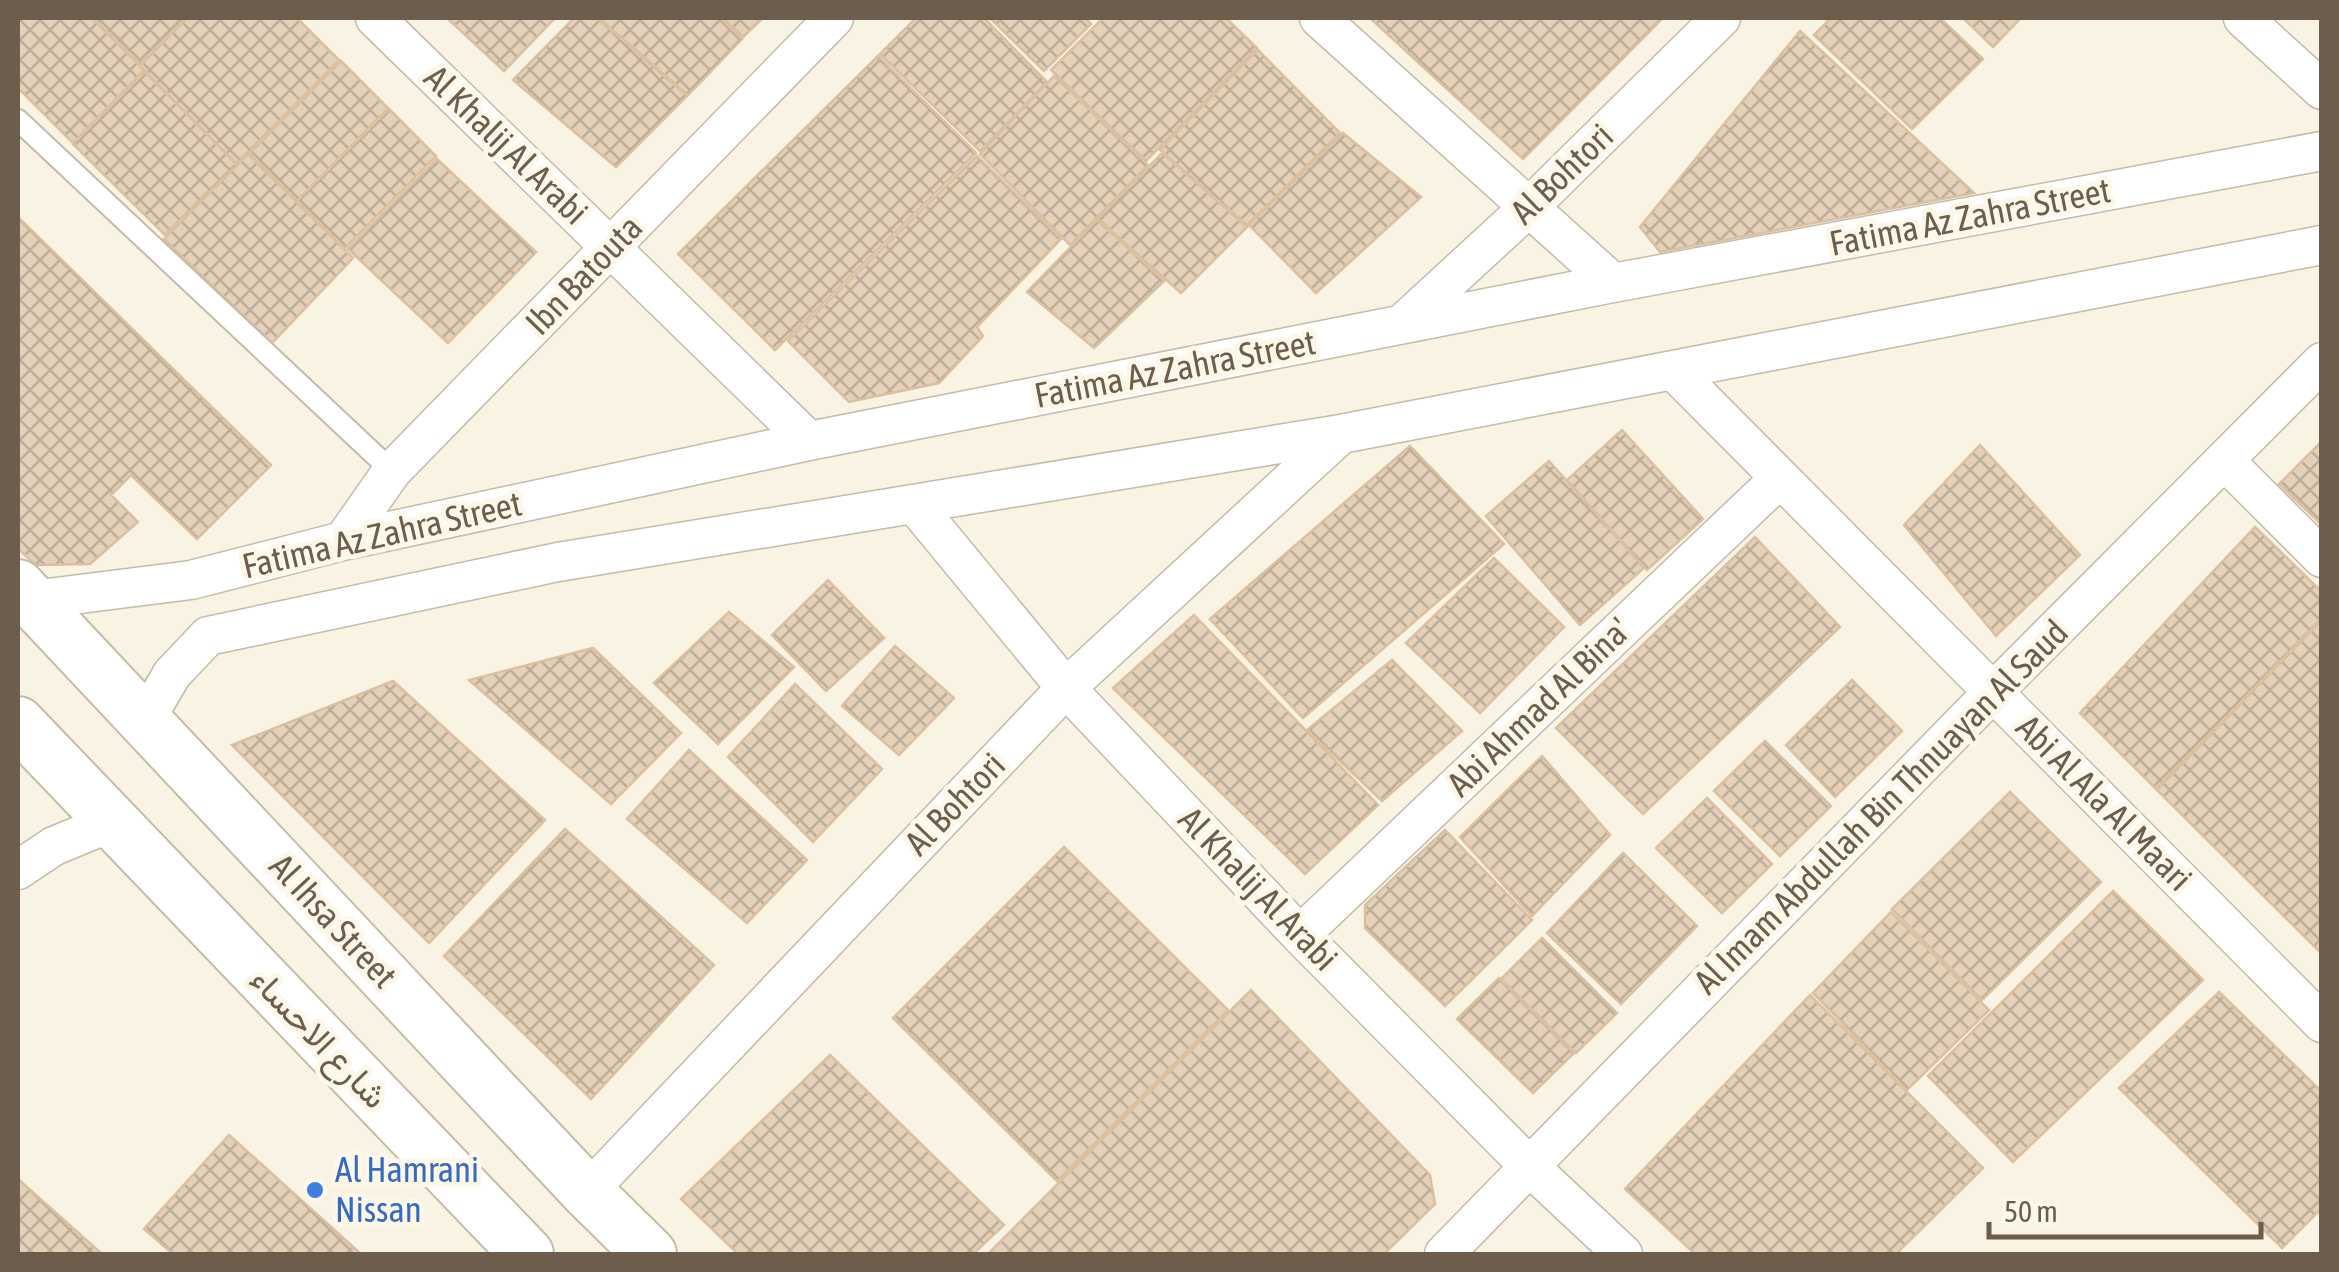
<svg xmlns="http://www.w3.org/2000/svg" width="2339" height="1272" viewBox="0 0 2339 1272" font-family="'Asap Condensed',Vazirmatn,sans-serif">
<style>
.building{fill:url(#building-cross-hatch);stroke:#dabfa0;stroke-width:2.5}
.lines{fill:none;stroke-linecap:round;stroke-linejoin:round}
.lane-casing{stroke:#c5baa9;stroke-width:24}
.street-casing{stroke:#c5baa9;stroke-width:41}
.secondary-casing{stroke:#c7bba6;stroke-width:56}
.lane{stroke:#fff;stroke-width:20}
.street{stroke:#fff;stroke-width:38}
.secondary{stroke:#fff;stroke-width:52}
.shop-dot{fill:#3f7fe0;stroke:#fcf7e8;stroke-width:4}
.labels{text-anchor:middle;stroke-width:10;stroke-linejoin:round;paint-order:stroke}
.street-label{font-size:35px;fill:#6d5d4c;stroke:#fcf7e8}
.shop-label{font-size:35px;fill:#366cbe;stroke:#fcf7e8;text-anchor:start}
</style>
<defs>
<pattern id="building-cross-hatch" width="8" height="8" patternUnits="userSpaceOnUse" patternTransform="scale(2.5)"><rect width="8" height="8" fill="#e5d1b9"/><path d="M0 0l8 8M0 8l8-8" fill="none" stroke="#bead99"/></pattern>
</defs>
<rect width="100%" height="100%" fill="#f8f3e2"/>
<path class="building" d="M18 18H92L144 70 73 143 18 88Z
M93 18H185L140 64Z
M187 18H297L339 60 237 164 140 66Z
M447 18H555L504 71Z
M574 18H597L687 96 616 167 513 80Z
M599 18H720L742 39 688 95Z
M723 18H763L743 37Z
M916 18H984L1047 82 980 151 880 54Z
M990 18H1085L1091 24 1044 71Z
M1103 18H1226L1257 48 1146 161 1051 70Z
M1370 18H1663L1523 159Z
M1831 18H1940L1983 59 1912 129 1814 35Z
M1963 18H2021L1993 47Z
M1800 31 1974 193 1660 252 1640 227Z
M1258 50 1340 133 1247 225 1160 150Z
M878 56 976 153 775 350 678 254Z
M341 61 388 108 297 201 250 153Z
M145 72 237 165 165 235 73 144Z
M1054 76 1148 165 1070 245 980 154Z
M389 109 436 156 345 248 297 201Z
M1343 133 1421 197 1316 293 1249 225Z
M1162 153 1247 227 1181 293 1098 219Z
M248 154 353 258 272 343 164 239Z
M977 156 1061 239 977 327 983 336 939 383 849 402 788 341Z
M437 159 536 252 448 343 348 249Z
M18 217 271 465 197 539 131 475 111 495 138 522 90 564 36 565 18 549Z
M1097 220 1164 281 1094 348 1027 292Z
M1622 430 1703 519 1647 570 1567 480Z
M2322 441V525L2279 484Z
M1980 445 2080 555 1996 636 1904 525Z
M1410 446 1504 544 1303 718 1210 619Z
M1549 461 1644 568 1580 625 1486 516Z
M2255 527 2322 592V618L2156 789 2080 713Z
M1755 537 1840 627 1643 814 1556 728Z
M1494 558 1564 627 1480 713 1406 643Z
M828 580 884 638 826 691 772 635Z
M729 612 794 667 718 744 654 683Z
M1194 615 1378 805 1305 874 1113 688Z
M2322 620V954L2157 790Z
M895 646 954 698 899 755 842 706Z
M593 648 681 733 611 804 469 680Z
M1392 660 1462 731 1382 801 1307 730Z
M1852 680 1902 731 1835 797 1786 745Z
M393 681 545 820 429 943 232 745Z
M795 684 882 769 813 842 728 757Z
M1765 741 1831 806 1780 856 1714 791Z
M689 750 807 860 747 923 627 819Z
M1542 756 1610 835 1532 916 1460 837Z
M2010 792 2101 882 1982 1000 1892 909Z
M1707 798 1772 864 1722 913 1656 848Z
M565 829 714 965 591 1099 444 956Z
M1445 830 1532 920 1445 1006 1365 928V905Z
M1064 847 1228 1010 1057 1181 893 1018Z
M1623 853 1697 926 1621 1004 1547 933Z
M2113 891 2203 980 2013 1162 1928 1076Z
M1891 912 1989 1010 1907 1090 1813 993Z
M1542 938 1617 1013 1576 1053 1501 979Z
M1499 978 1574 1053 1533 1093 1457 1019Z
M1251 990 1430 1175 1435 1204 1384 1254H988Z
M2219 992 2322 1092V1208L2282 1248 2119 1088Z
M1810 995 1983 1168 1896 1254H1695L1625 1189Z
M830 1055 1004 1225 973 1254H738L681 1199Z
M229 1135 361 1254H173L144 1229Z
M18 1179 102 1254H18Z"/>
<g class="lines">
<defs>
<path id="lane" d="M18 120 392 471"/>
<path id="street" d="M375 18 809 441
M1319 18 1613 283
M2243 18 2322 90
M1402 324 1527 209 1721 18
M1674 371 2322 1023
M2224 460 2322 558
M914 504 1066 688 1300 935 1529 1166 1623 1254
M343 541 392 471 834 18
M32 600 191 580 343 541 809 441 1613 283 2322 151
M145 720 172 674 208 636 558 562 1341 434 2322 245
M18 870 54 846 112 822
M1300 935 1779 479
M587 1192 1066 688 1341 434
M1444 1254 1993 692 2322 362"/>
<path id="secondary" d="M18 586 587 1192 650 1254
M18 723 527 1254"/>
</defs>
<use href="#lane" class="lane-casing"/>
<use href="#street" class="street-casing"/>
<use href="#secondary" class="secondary-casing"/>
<use href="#lane" class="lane"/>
<use href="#street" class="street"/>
<use href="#secondary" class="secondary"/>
</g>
<circle class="shop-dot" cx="315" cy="1190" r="10"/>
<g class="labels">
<g class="street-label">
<text transform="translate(506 145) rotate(44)" y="12">Al Khalij Al Arabi</text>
<text transform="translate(1562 174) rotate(-44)" y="12">Al Bohtori</text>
<text transform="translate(1970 217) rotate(-11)" y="12">Fatima Az Zahra Street</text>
<text transform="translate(584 275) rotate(-46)" y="12">Ibn Batouta</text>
<text transform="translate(1175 369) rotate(-11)" y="12">Fatima Az Zahra Street</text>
<text transform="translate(382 535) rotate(-13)" y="12">Fatima Az Zahra Street</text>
<text transform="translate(1539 707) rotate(-44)" y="12">Abi Ahmad Al Bina'</text>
<text transform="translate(2104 803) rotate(45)" y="12">Abi Al Ala Al Maari</text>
<text transform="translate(955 804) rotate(-46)" y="12">Al Bohtori</text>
<text transform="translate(1881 807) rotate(-45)" y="12">Al Imam Abdullah Bin Thnuayan Al Saud</text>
<text transform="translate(1258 889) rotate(46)" y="12">Al Khalij Al Arabi</text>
<text transform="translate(333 921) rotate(47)" y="12">Al Ihsa Street</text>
<text transform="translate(319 1038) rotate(46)" y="12">شارع الاحساء</text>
</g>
<g class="shop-label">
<text x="335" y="1182">Al Hamrani<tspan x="335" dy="40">Nissan</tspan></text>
</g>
</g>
<rect width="2339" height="1272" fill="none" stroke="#6d5d4c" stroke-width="40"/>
<path d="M1989 1222v15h272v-15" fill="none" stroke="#6d5d4c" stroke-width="5"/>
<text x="2004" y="1222" font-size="30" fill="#6d5d4c" stroke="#fcf7e8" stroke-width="8" paint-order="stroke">50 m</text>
</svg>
